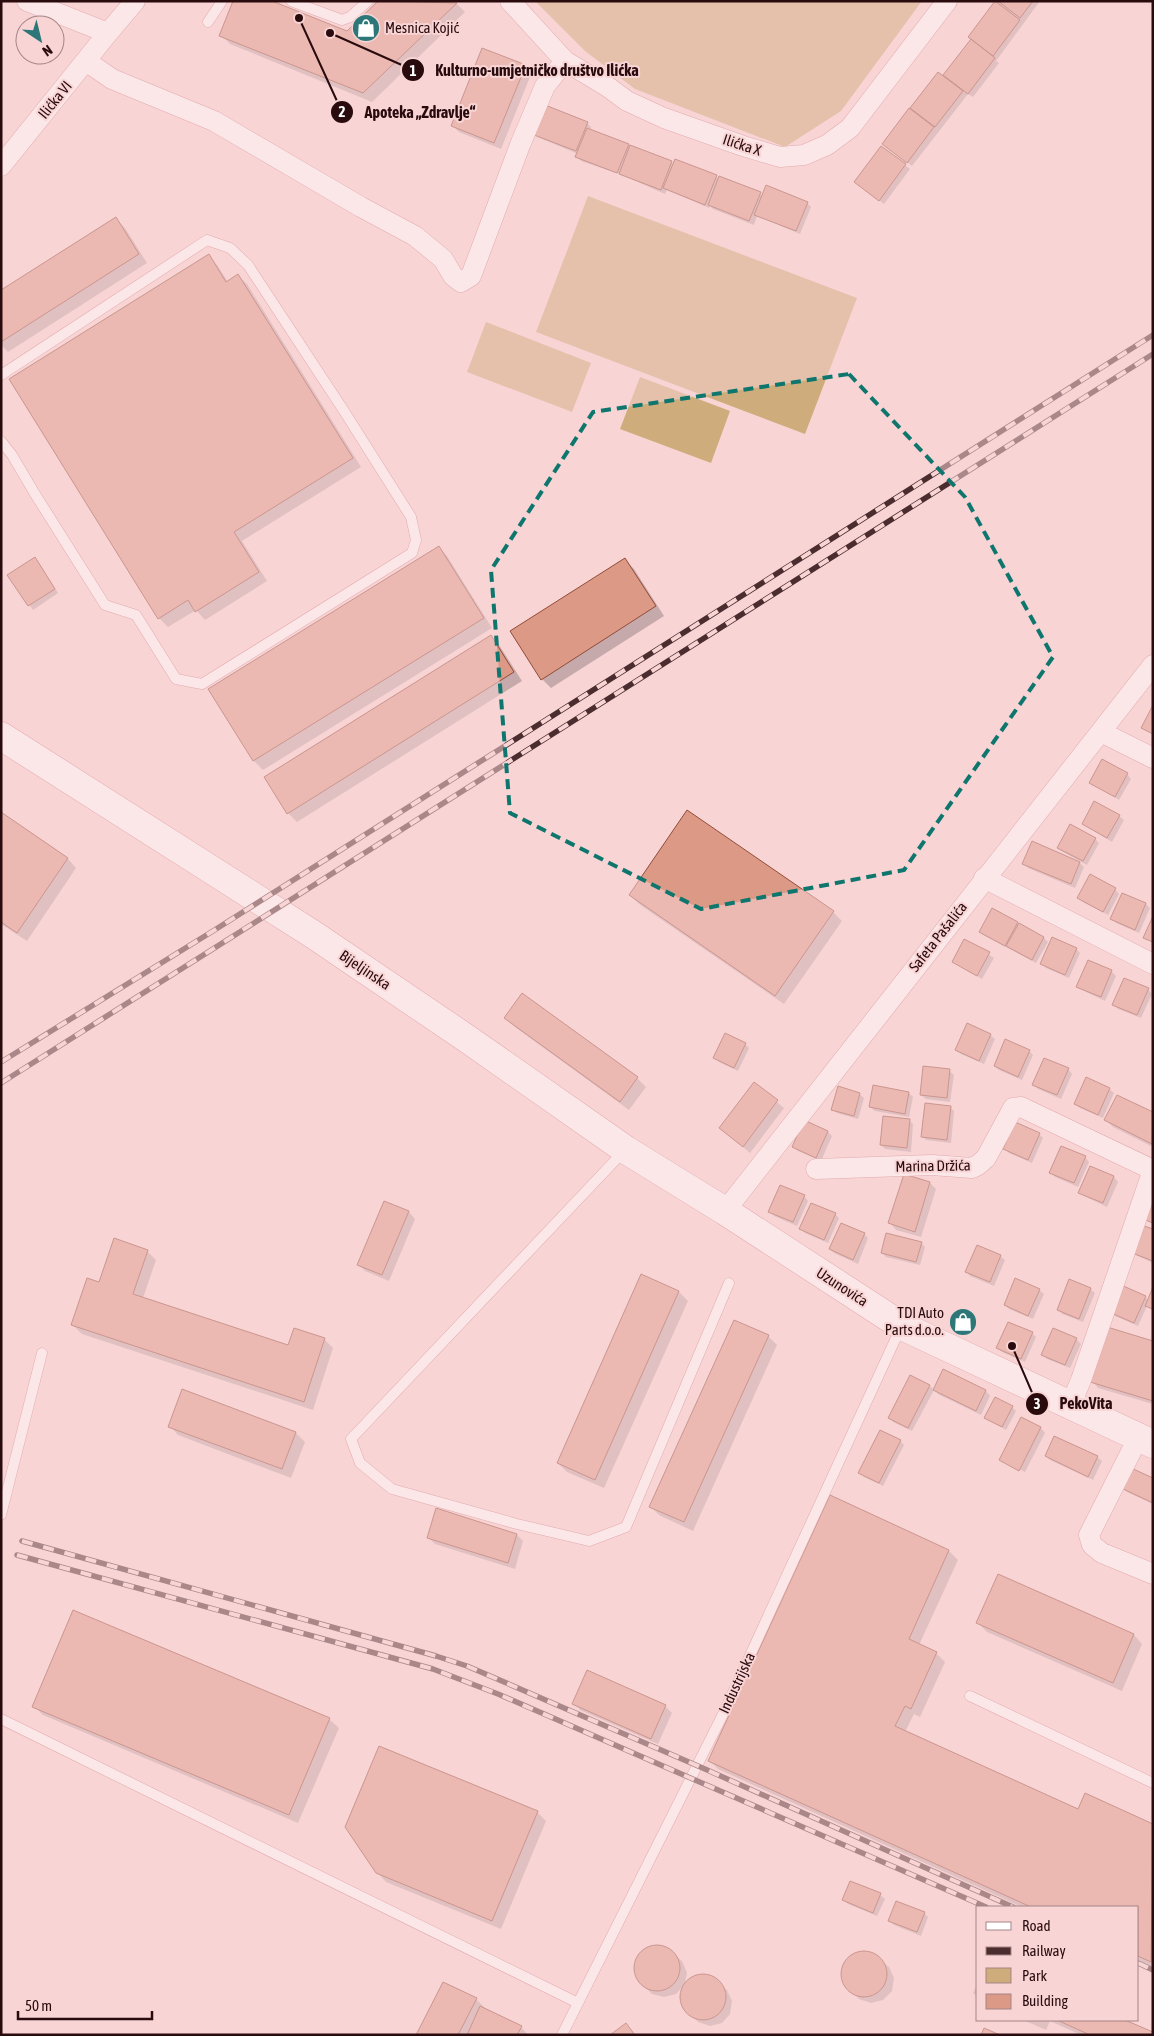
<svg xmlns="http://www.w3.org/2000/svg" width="1154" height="2036" viewBox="0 0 1154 2036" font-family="'Asap Condensed',sans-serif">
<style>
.green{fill:#ceac7b}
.shadow{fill:#0003}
.building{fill:#db9986;stroke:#934c39}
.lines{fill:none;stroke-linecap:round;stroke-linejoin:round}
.lane-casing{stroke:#cb7a7f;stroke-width:11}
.street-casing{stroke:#cb7a7f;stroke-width:21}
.secondary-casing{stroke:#cb7a7f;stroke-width:29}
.lane{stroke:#fff;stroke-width:10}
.street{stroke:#fff;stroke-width:20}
.secondary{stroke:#fff;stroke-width:28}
.rail-casing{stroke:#4c2d2f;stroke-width:5.5}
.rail{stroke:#f8d4d5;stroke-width:4;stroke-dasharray:11;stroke-linecap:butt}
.marked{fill:none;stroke:#0f766e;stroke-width:4;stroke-dasharray:10 6;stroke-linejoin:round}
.labels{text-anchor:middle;stroke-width:4;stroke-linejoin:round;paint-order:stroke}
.poi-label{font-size:15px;fill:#290b0e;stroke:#f8d4d5;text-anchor:start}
.street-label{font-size:15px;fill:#290b0e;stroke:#f8d4d5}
.leader{fill:none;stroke:#290b0e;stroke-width:2}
.callout-dot{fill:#290b0e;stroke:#f8d4d5;stroke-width:2}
.mark-label{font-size:15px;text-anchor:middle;font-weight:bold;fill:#fff}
.callout-label{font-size:16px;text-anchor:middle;font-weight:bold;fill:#290b0e;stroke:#f8d4d5;stroke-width:4;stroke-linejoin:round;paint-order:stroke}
</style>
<rect width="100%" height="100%" fill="#f8d4d5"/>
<path class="green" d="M535 1H922L841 111 785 147 635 89 585 51Z
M588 196 857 298 805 434 536 332Z
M486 322 591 363 572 412 467 372Z
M640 377 730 411 711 463 620 429Z"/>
<path class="shadow" d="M379 1H454L465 12 372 102 230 44 221 35 347 33Z
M996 1H1040L996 61 999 63 973 97 968 94 912 166 884 144 938 74 943 77 972 39 970 37Z
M525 66 532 72 501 149 459 132 453 126Z
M587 123 591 127 590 130 674 164 716 176 719 179 720 177 763 196 807 203 811 207 800 234 757 216 754 225 713 209 710 206 709 208 667 190 665 194 622 175 581 161 577 156 578 154 540 138 535 134Z
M881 147 910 169 884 204 860 186Z
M116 219 125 228 147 263 8 352 1 345V292Z
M208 256 217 265 228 282 238 276 247 284 361 467 242 541 267 581 205 620 196 610 168 627 159 618Z
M438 547 447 556 492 628 263 770 254 761 210 689Z
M625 560 634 569 664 616 551 688 542 679Z
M39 563 58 593 33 610 9 575Z
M490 636 499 645 522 681 297 822 288 813Z
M1127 774 1131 779 1119 800 1091 783Z
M1 814 68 859 76 868 27 941 1 924Z
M1119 816 1124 820 1112 842 1083 824Z
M1095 839 1099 843 1087 865 1063 852 1059 847Z
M1033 843 1080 863 1084 867 1075 888 1028 868 1024 863Z
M1115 889 1119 894 1108 915 1083 902 1079 898Z
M1123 894 1146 904 1150 908 1139 933 1116 923 1112 919Z
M630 895 833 912 842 921 784 1004 639 904Z
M1017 923 1044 938 1048 942 1036 963 985 936 980 932Z
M965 940 994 958 982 979 953 962Z
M1076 949 1080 953 1069 978 1046 968 1042 964Z
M1088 961 1112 972 1116 976 1105 1001 1082 990 1077 986Z
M1148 989 1152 994 1141 1018 1118 1009 1114 1004Z
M506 1018 637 1078 646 1087 629 1110 515 1027Z
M967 1025 990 1035 995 1039 984 1064 961 1054 956 1050Z
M745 1044 749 1048 738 1071 719 1062 715 1058Z
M1029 1051 1033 1055 1022 1080 999 1070 995 1066Z
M1068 1069 1072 1074 1061 1099 1038 1089 1034 1084Z
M949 1071 954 1075 950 1102 926 1099 921 1095Z
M755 1084 784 1108 750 1153 721 1128Z
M1109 1089 1114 1093 1103 1118 1080 1108 1075 1104Z
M909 1093 913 1097 909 1117 875 1111 870 1107Z
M859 1094 864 1098 858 1119 837 1113 833 1109Z
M950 1107 954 1111 951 1143 926 1140 922 1136Z
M1153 1114V1147L1113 1127 1106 1120Z
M909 1120 913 1124 911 1152 885 1149 881 1145Z
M804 1122 828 1132 832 1136 821 1161 798 1151 793 1147Z
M1039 1134 1043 1138 1032 1163 1009 1153 1005 1149Z
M1085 1157 1089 1162 1078 1187 1055 1177 1051 1172Z
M1091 1167 1114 1177 1118 1182 1107 1207 1084 1196 1080 1192Z
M930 1183 936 1189 921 1237 896 1230 890 1223Z
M804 1196 808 1201 797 1226 774 1216 770 1211Z
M385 1202 409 1212 415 1219 389 1281 365 1271 359 1265Z
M835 1214 839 1218 828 1243 805 1233 801 1229Z
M1153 1231V1263L1138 1256 1134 1252Z
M864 1234 868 1238 858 1264 834 1253 830 1249Z
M921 1243 925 1247 920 1265 886 1257 882 1253Z
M147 1251 156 1260 143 1298 289 1347 324 1339 333 1348 313 1410 82 1334 73 1325 100 1283Z
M1000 1256 1005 1260 994 1286 970 1276 966 1271Z
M641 1276 679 1292 688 1301 604 1488 567 1472 558 1463Z
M1090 1289 1095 1293 1083 1322 1062 1314 1058 1309Z
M1039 1290 1044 1294 1033 1319 1009 1309 1005 1305Z
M1153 1290V1311L1147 1306 1138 1326 1115 1316 1111 1312 1145 1297 1148 1300Z
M1053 1329 1076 1339 1081 1344 1070 1368 1047 1359 1042 1354Z
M1032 1333 1036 1337 1025 1362 1002 1352 998 1348Z
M768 1336 777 1345 693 1531 659 1515 650 1506Z
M1153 1342V1404L1098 1388 1092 1381Z
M944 1371 986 1391 990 1396 981 1415 938 1394 934 1389Z
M930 1386 934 1390 912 1431 893 1422 889 1417Z
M183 1391 296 1433 305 1442 291 1478 178 1435 170 1426Z
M1012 1407 1016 1411 1006 1430 986 1418Z
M1021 1419 1041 1428 1045 1433 1025 1472 1003 1461V1463L1000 1460Z
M900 1441 904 1445 883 1486 864 1477 860 1473Z
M1046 1456 1097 1457 1102 1461 1093 1480 1050 1460Z
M1153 1479V1504L1127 1492 1123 1488Z
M830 1497 949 1551 958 1560 919 1645 936 1653 945 1662 920 1717 914 1714 905 1732 1078 1811 1153 1826V1967L1138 1960V1907H1022L718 1769 709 1760Z
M517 1535 523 1541 515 1569 435 1544 429 1538Z
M74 1612 330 1720 339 1728 298 1823 43 1715 34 1706Z
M978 1623 1134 1635 1142 1644 1122 1691 987 1632Z
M574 1703 665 1706 672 1713 658 1744 580 1710Z
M537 1812 546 1821 501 1929 386 1882 377 1872Z
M880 1895 885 1899 877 1916 848 1904 844 1900Z
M924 1913 928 1917 921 1936 894 1925 890 1921Z
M652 1947H664L682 1961 687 1973 685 1983 697 1975 710 1976 727 1990 732 2001 730 2014 722 2023 710 2026 698 2022 683 2005 681 1993 684 1985 676 1994 664 1997 652 1994 645 1987 637 1977 635 1964 641 1953Z
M859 1952 871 1953 889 1967 894 1978 892 1991 883 2000 871 2003 859 1999 844 1983 842 1970 848 1959Z
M978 1983V1997L973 1993Z
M476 1999 485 2008 521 2027 528 2035H417Z
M1023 2020H1122L1153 2035H1081L1050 2021 1046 2030Z"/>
<path class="building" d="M233 1H272L347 31 378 1 457 3 363 93 219 36Z
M995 1 1020 20 993 56 968 37Z
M998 1H1033L1020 18Z
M971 39 995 58 968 94 943 75Z
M482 48 526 65 494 143 451 126Z
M938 72 963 91 935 127 910 108Z
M545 105 588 122 576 151 534 135Z
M909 108 934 127 907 163 882 144Z
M587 128 629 144 617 173 575 157Z
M630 145 672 161 661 190 619 174Z
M881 146 906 164 879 201 854 182Z
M675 159 717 175 705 205 663 188Z
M719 176 761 192 749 221 708 205Z
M766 185 808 202 796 231 754 215Z
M116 217 139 254 1 342V290Z
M209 254 226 282 238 274 353 458 234 532 259 572 195 612 188 600 158 619 9 379Z
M439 546 484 618 253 761 208 689Z
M35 557 55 589 28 606 7 575Z
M625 558 656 606 541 680 510 631Z
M491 635 514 672 287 814 264 777Z
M1153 705V734L1141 728Z
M1102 759 1128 773 1115 797 1089 783Z
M1094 801 1120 815 1107 838 1082 824Z
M687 810 834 911 775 996 629 895Z
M1 812 68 858 17 933 1 922Z
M1070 824 1096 838 1083 861 1057 848Z
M1032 841 1080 862 1071 884 1022 864Z
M1090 874 1116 888 1103 912 1077 898Z
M1122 893 1146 903 1135 930 1110 919Z
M992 908 1018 922 1005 946 979 932Z
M1153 916V942L1143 938Z
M1019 923 1044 937 1032 960 1006 946Z
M1052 937 1077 948 1065 975 1040 964Z
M964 939 990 952 977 976 952 962Z
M1088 960 1112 970 1101 997 1076 987Z
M1124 978 1149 988 1137 1015 1112 1005Z
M522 993 638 1077 620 1102 504 1018Z
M967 1023 991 1034 979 1061 955 1050Z
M725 1033 746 1043 734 1068 713 1058Z
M1005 1039 1030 1050 1018 1077 994 1066Z
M1044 1058 1069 1068 1057 1095 1032 1085Z
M923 1066 950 1069 947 1098 920 1095Z
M1086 1077 1110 1088 1098 1115 1074 1104Z
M754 1082 778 1100 743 1147 719 1128Z
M873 1085 909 1092 905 1114 869 1107Z
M838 1086 860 1093 854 1116 831 1110Z
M1117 1095 1153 1112 1152 1144 1104 1120Z
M925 1103 951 1106 947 1140 921 1137Z
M883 1116 910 1119 907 1148 880 1145Z
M804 1120 828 1131 816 1158 792 1147Z
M1015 1122 1040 1133 1028 1160 1003 1149Z
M1061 1146 1086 1156 1074 1183 1049 1173Z
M1090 1166 1114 1176 1103 1203 1078 1193Z
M904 1174 930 1182 915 1232 888 1223Z
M780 1185 805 1195 793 1222 768 1212Z
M1153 1197V1223L1143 1219Z
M384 1201 409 1211 382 1275 357 1265Z
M811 1203 836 1213 824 1240 799 1229Z
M841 1223 865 1233 853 1260 829 1249Z
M1144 1226 1153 1229V1261L1132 1253Z
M886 1233 922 1242 916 1262 881 1253Z
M114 1238 148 1250 133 1294 288 1345 294 1328 325 1338 304 1402 71 1325 87 1278 99 1282Z
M977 1245 1001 1255 990 1282 965 1272Z
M641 1274 679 1291 595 1480 557 1463Z
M1015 1278 1040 1289 1028 1316 1004 1305Z
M1069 1279 1091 1288 1079 1319 1057 1310Z
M1121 1285 1146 1296 1134 1323 1109 1312Z
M1153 1287V1309L1145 1306Z
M734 1320 769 1335 684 1522 649 1507Z
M1008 1322 1033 1332 1021 1359 996 1348Z
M1107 1327 1153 1341V1401L1090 1382Z
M1053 1328 1077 1338 1065 1365 1041 1355Z
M943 1369 986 1390 976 1411 933 1390Z
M910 1375 930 1385 908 1428 888 1418Z
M182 1389 296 1432 282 1469 168 1427Z
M995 1397 1013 1406 1002 1427 984 1418Z
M1021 1417 1041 1427 1019 1471 999 1460Z
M880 1430 901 1440 879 1483 858 1473Z
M1054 1436 1098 1456 1088 1477 1045 1456Z
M1131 1468 1153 1478V1503L1121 1488Z
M830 1495 949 1550 909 1639 937 1652 911 1709 905 1706 895 1726 1078 1809 1085 1793 1153 1824 1151 1962 1138 1956V1907H1031L708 1761Z
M436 1508 517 1534 508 1563 427 1538Z
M998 1574 1134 1634 1113 1683 976 1623Z
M73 1610 330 1718 289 1815 32 1707Z
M587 1670 666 1705 651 1739 572 1704Z
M379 1746 538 1811 492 1921 376 1873 345 1827Z
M850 1881 881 1893 873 1913 842 1900Z
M896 1901 925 1912 917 1932 888 1921Z
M634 1968a23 23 0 1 1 46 0a23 23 0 1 1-46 0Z
M841 1974a23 23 0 1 1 46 0a23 23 0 1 1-46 0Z
M680 1997a23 23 0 1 1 46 0a23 23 0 1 1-46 0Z
M443 1982 477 1998 458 2035H416Z
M480 2006 522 2026 517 2035H467Z
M1057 2020H1125L1153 2032V2035H1090Z
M626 2023 635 2035H610Z
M984 2028 1000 2035H981Z"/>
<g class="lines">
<defs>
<path id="lane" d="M291 1 342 20 350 17 368 1
M208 22 222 1
M1 375 207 240 230 248 248 265 344 411 411 517 416 540 412 553 202 684 176 679 136 615 105 605 35 494 12 455 1 441
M625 1150 351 1439 360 1463 392 1489 517 1524 589 1541 626 1527 729 1283
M1 1515 42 1353
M970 1696 1153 1783
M1 1719 578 2003
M562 2035 724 1712 901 1327"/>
<path id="street" d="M27 1 108 33 135 1
M510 1 565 61 608 87 627 101 664 118 743 146 780 157 804 155 827 145 850 128 947 1
M86 61 112 79 214 121 361 207 415 236 443 259 453 276 461 282 471 276 520 145 545 86 565 61
M1 166 108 33
M1101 732 1153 758
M984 878 1153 964
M816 1169 932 1165 972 1168 978 1165 986 1158 1013 1108 1021 1107 1153 1170
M725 1211 1153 665
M1070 1406 1081 1380 1153 1170
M1138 1438 1089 1535 1092 1545 1102 1553 1153 1574"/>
<path id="secondary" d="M1 736 314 935 466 1038 626 1150 725 1211 902 1326 1153 1444"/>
</defs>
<use href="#lane" class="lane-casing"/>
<use href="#street" class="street-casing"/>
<use href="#secondary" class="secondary-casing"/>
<use href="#lane" class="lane"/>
<use href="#street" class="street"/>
<use href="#secondary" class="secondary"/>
<defs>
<path id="rail" d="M1 1062 213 931 1153 335
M1 1083 1153 354
M22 1541 436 1656 467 1666 705 1769 1013 1907
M17 1555 433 1669 498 1694 986 1907
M1138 1963 1153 1970"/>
</defs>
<use href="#rail" class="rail-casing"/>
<use href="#rail" class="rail"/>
</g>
<path d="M0 0H1154V2036H0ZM849 374 965 497 1053 657 904 870 701 909 510 813 491 570 593 412Z" fill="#f8d4d5" fill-opacity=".55" fill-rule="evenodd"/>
<path class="marked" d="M849 374 965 497 1053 657 904 870 701 909 510 813 491 570 593 412Z"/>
<defs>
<symbol id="shop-disc" viewBox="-11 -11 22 22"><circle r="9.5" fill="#2d7778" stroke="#f8d4d5"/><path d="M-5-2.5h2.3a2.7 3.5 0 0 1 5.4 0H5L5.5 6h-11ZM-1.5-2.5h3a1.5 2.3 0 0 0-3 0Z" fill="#fff"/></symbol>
</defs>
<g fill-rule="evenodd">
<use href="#shop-disc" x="350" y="12" width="32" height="32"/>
<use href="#shop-disc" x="947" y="1306" width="32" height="32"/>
</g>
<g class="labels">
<g class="poi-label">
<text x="385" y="33">Mesnica Kojić</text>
<text x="944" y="1318" text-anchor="end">TDI Auto<tspan x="944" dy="17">Parts d.o.o.</tspan></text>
</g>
<g class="street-label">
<text transform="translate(55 100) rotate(-51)" y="5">Ilićka VI</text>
<text transform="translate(742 145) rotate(18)" y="5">Ilićka X</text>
<text transform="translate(938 937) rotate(-52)" y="5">Safeta Pašalića</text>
<text transform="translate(365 970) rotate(34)" y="5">Bijeljinska</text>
<text transform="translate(933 1166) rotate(-1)" y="5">Marina Držića</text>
<text transform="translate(842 1287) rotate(33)" y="5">Uzunovića</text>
<text transform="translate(737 1683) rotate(-65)" y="5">Industrijska</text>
</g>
</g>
<path class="leader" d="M330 33L413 70M299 18L342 112M1012 1346L1037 1404"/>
<g class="callout-dot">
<circle cx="330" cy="33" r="5"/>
<circle cx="299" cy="18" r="5"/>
<circle cx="1012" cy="1346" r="5"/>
<circle cx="413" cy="70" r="12"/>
<circle cx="342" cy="112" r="12"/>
<circle cx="1037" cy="1404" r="12"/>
</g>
<g class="mark-label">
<text x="413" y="76">1</text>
<text x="342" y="117">2</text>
<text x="1037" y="1409">3</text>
</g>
<g class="callout-label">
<text x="537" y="76">Kulturno-umjetničko društvo Ilićka</text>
<text x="420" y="118">Apoteka „Zdravlje“</text>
<text x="1086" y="1409">PekoVita</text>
</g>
<rect width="1154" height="2036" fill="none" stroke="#290b0e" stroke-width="5"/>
<rect x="976" y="1906" width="162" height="115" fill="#f8d4d5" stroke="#a58485"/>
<rect x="986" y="1922" width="25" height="8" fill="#ffffff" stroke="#a58485"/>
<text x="1022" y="1931" font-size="15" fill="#290b0e">Road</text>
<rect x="986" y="1947" width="25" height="8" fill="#4c2d2f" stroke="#a58485"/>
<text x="1022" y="1956" font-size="15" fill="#290b0e">Railway</text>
<rect x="986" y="1968" width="25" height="15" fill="#ceac7b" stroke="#a58485"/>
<text x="1022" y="1981" font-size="15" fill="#290b0e">Park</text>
<rect x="986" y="1994" width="25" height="15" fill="#db9986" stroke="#a58485"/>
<text x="1022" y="2006" font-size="15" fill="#290b0e">Building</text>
<g transform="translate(40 40) rotate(145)"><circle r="24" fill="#f8d4d5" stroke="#a58485"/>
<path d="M0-4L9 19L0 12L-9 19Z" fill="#2d7778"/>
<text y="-8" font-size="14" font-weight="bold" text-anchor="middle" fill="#290b0e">N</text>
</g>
<path d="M18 2011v8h134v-8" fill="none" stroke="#290b0e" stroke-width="2.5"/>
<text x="25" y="2011" font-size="15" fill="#290b0e" stroke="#f8d4d5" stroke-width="4" paint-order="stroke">50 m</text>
</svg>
